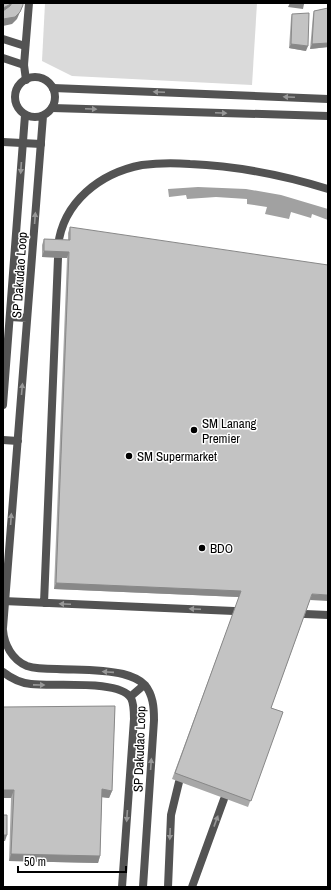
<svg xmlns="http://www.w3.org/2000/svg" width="331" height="890" viewBox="0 0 331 890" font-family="'Archivo Narrow',sans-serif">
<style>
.green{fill:#dadada}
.water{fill:#a1a1a1}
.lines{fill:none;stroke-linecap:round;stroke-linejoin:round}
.service{stroke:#535353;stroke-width:8}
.minor{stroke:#535353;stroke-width:8}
.tertiary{stroke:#535353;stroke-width:8}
.wall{fill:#a8a8a8}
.shaded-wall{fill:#888}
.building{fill:#c3c3c3;stroke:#888}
.oneway{fill:#989898}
.poi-dot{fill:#000;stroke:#fff;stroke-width:1.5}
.labels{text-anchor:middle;stroke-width:3;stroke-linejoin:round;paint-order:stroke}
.street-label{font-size:13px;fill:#000;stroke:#fff}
.poi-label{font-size:13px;fill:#000;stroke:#fff;text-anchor:start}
</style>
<rect width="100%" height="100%" fill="#fff"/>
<path class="green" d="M45 3H257L252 85 72 76 42 61Z"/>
<path class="water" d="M198 187 246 189 281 195 328 209V220L312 214 311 218 291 212 289 219 265 214 267 207 247 204V199L216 197 187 199 186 195 169 197 168 189Z"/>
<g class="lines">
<path class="service" d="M3 39 25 46
M3 58 24 65
M3 142 41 144
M58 246C63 202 100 173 142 165 158 163 175 163 190 164 237 166 283 175 328 189
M3 601 234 611
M44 603 58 258
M305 614 328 615
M168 887 171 815 179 782
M192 887 224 799"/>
<path class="minor" d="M53 88 328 99
M52 108 328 116"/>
<path class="tertiary" d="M15 97a20 20 0 1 1 40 0a20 20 0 1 1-40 0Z
M26 80 24 65 29 3
M10 317 27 318
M3 405 25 115
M3 440 18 441
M3 628 43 116
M3 630C4 644 12 660 27 666 36 669 47 669 57 669 79 670 102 669 123 674 131 676 139 679 145 685 153 695 154 707 154 720L143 887
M3 672C12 679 20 683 31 684 53 687 119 679 131 698 134 704 134 713 134 719L122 887
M130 697 144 685"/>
</g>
<path class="wall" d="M328 8V47L310 49 313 15 314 11Z
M292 14 306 51 289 48 291 18Z
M70 227 310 600 271 708 283 712 248 807 172 779 239 597 54 589 67 258 42 257V245L44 239 68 240V233Z
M115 706 112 791 109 798 102 797 100 856 98 863 9 861 11 798H3Z"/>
<path class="shaded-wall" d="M12 3H13L3 17V8Z
M290 3H292L304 4 303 9 288 7Z
M23 5 17 19 12 24 3 26V21L4 19Z
M328 43V47L310 49 312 44Z
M291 44 308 46 306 51 289 48Z
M44 251 69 252 67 258 42 257Z
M56 583 241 591 239 597 54 589Z
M312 594 328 595V601L310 600Z
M102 789 112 791 109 798 100 797Z
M3 790H14L11 798H3Z
M3 835H7L5 841H3Z
M11 854 100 856 98 863 9 861Z"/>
<path class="building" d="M3 3H12L7 6 3 8Z
M12 3H23V5L20 12 15 17 3 19V11L10 6Z
M292 3H304V4Z
M328 8V43L312 44 314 11Z
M309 13 308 46 291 44 292 14Z
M70 227 328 265V595L312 594 271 708 283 712 251 801 175 773 241 591 56 583 69 252 44 251V239L70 240Z
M115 706 112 791 102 789 100 856 11 854 14 790H3V707Z
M3 815H7V835H3Z"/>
<defs><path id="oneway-solid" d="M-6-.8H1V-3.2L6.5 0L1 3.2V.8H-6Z"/></defs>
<g class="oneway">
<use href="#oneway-solid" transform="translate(159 92) rotate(-178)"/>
<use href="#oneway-solid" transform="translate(289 97) rotate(-178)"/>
<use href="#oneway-solid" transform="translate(91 109) rotate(2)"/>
<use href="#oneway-solid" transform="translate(221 113) rotate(2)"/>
<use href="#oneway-solid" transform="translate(21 168) rotate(94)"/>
<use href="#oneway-solid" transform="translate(35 218) rotate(-86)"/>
<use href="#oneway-solid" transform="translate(22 389) rotate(-85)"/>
<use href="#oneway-solid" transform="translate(11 519) rotate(-86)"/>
<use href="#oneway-solid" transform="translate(65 604) rotate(-178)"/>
<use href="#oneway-solid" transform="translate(195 609) rotate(-177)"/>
<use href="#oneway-solid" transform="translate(108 672) rotate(-176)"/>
<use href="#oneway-solid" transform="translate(39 685) rotate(1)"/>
<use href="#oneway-solid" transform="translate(151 764) rotate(-86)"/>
<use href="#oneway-solid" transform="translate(127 816) rotate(94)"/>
<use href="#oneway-solid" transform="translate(216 821) rotate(-70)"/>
<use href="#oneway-solid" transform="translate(170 834) rotate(92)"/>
</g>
<g class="poi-dot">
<circle cx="194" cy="430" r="4"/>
<circle cx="129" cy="456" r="4"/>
<circle cx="202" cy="548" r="4"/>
</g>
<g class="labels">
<g class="street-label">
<text transform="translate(19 275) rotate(-86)" y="5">SP Dakudao Loop</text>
<text transform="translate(139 749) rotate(-88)" y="5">SP Dakudao Loop</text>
</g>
<g class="poi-label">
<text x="202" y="428">SM Lanang<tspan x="202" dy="15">Premier</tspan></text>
<text x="137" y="461">SM Supermarket</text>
<text x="210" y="553">BDO</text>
</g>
</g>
<rect width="331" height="890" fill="none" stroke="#000000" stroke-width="8"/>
<path d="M18 866v6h108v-6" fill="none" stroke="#000000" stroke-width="2"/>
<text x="24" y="866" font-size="12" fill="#000000" stroke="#ffffff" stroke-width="3" paint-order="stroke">50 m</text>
</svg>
